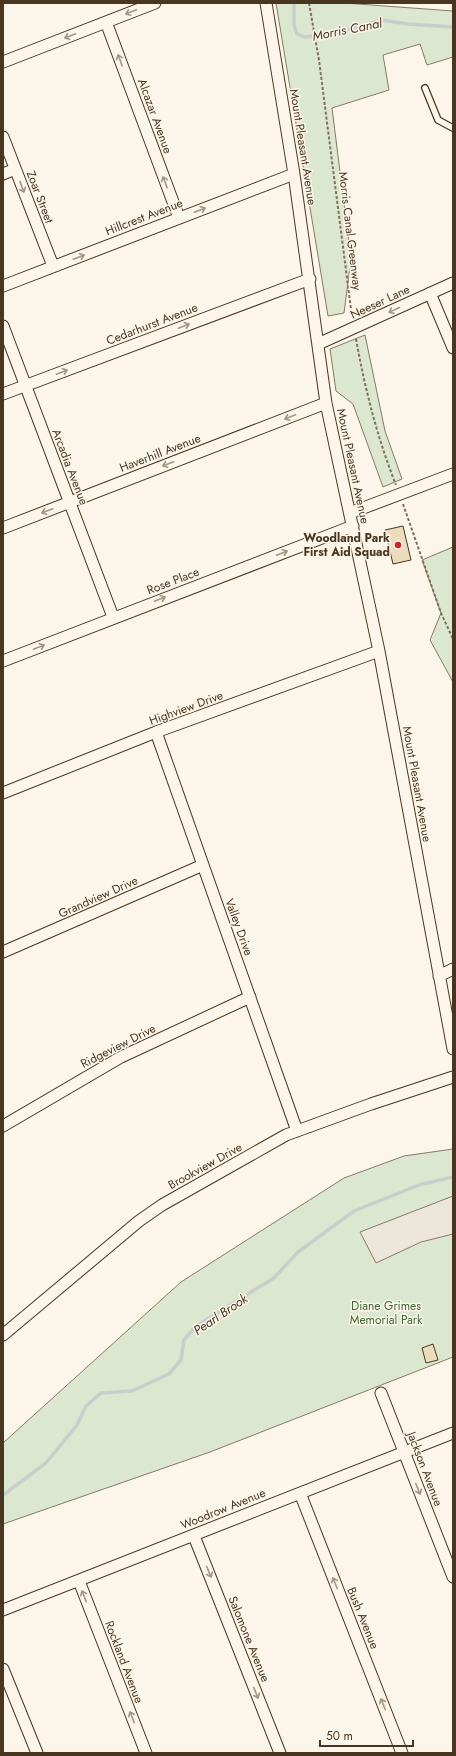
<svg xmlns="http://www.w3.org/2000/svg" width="456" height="1756" viewBox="0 0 456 1756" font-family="Jost,sans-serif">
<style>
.green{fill:#dce7d0;stroke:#887966}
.parking{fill:#ede7d9;stroke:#887966}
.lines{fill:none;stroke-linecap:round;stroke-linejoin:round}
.stream{stroke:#c9cecd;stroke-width:3.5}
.building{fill:#ecdcbc;stroke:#4a3520}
.lane-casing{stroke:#4a3520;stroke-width:8}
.street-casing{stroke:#4a3520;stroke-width:13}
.path{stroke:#7f6f5c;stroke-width:2;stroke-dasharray:3 2;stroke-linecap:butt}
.lane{stroke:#fbf6e9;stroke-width:5.5}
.street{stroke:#fbf6e9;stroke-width:11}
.oneway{stroke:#a29684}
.poi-dot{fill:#c62828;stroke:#fbf6e9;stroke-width:1.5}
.labels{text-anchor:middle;stroke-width:3;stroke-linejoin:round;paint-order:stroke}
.street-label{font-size:12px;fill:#4a3520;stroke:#fbf6e9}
.poi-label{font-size:12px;font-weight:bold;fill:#4a3520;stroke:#fbf6e9;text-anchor:end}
.park-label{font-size:12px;fill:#436837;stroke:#fbf6e9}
.water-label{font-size:13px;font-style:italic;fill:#4a3520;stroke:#fbf6e9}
</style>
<rect width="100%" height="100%" fill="#fbf6e9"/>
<path class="green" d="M276 3H344L453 11V57L427 65 420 44 383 55 389 90 332 108 351 259 344 313 328 316Z
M365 335 385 431 402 479 383 487 353 404 336 391 330 349Z
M453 547V682L430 640 441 613 422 560Z
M453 1149V1357L210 1452 3 1524V1443L181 1282 344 1178 404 1156Z"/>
<path class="parking" d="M453 1196V1234L421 1242 376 1263 360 1232Z"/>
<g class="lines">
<path class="stream" d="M294 3V25L297 34 305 37 339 32 382 20 407 24 453 27
M3 1495 46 1463 77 1425 86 1406 101 1393 132 1391 169 1374 181 1360 184 1340 196 1326 274 1278 298 1252 354 1211 419 1185 453 1177"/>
</g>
<path class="building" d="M403 526 411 560 393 564 385 530Z
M433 1344 438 1360 426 1363 422 1348Z"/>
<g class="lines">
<defs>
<path id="lane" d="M425 88 438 120 453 128"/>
<path id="street" d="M266 3 294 174 326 403 379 651 453 1049
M106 22 179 218
M3 62 155 3
M3 137 53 266
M3 174 15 169
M3 286 294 174
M430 293 453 348
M3 326 113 617
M318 344 453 283
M3 394 310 279
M350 513 453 474
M3 528 326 403
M3 661 353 526
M156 732 297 1131
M3 793 156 732 379 651
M3 952 203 865
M439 976 453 969
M3 1126 121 1057 250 997
M3 1335 139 1221 162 1205 286 1135 371 1104 453 1077
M381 1393 453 1577
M300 1493 402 1753
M194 1536 280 1753
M79 1581 146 1753
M3 1610 453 1433
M3 1669 37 1753"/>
</defs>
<use href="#lane" class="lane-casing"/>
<use href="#street" class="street-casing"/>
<path class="path" d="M309 3 319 60 352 317
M356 339C365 389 377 437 396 485
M403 504 441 613 453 639"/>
<use href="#lane" class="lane"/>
<use href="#street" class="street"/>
</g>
<defs><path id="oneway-shaft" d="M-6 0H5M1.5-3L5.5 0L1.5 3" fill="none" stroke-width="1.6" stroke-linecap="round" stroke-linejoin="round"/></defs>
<g class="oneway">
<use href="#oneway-shaft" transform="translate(131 12) rotate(159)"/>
<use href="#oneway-shaft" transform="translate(70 36) rotate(159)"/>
<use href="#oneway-shaft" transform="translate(120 60) rotate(-110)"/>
<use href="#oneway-shaft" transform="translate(165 182) rotate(-110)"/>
<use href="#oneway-shaft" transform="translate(22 187) rotate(69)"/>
<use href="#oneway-shaft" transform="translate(200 210) rotate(-21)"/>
<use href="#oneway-shaft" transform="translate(79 257) rotate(-21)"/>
<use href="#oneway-shaft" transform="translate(394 310) rotate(155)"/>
<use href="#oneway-shaft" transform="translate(184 326) rotate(-21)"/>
<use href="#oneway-shaft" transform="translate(62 372) rotate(-21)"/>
<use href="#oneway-shaft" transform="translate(290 417) rotate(159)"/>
<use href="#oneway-shaft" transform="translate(168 464) rotate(159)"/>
<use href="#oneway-shaft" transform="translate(47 511) rotate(159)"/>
<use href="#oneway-shaft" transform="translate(282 553) rotate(-21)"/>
<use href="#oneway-shaft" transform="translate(160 599) rotate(-21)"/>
<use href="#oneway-shaft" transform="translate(39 647) rotate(-21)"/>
<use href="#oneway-shaft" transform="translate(418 1489) rotate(68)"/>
<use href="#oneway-shaft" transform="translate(209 1572) rotate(68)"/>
<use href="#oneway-shaft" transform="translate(335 1583) rotate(-112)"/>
<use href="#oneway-shaft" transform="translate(84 1596) rotate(-111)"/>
<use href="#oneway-shaft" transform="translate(256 1693) rotate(68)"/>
<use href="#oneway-shaft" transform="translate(383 1704) rotate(-112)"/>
<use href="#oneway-shaft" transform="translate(132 1717) rotate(-111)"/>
</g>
<circle class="poi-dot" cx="398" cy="545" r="4"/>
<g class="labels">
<g class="street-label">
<text transform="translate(155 116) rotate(70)" y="4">Alcazar Avenue</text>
<text transform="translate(303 147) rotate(81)" y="4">Mount Pleasant Avenue</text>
<text transform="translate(40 197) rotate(69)" y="4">Zoar Street</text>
<text transform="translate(144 217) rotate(-21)" y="4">Hillcrest Avenue</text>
<text transform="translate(350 231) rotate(83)" y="4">Morris Canal Greenway</text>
<text transform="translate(380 302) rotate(-25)" y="4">Neeser Lane</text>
<text transform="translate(152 324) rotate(-21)" y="4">Cedarhurst Avenue</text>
<text transform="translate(160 453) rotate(-21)" y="4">Haverhill Avenue</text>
<text transform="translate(353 466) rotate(78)" y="4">Mount Pleasant Avenue</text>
<text transform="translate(70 467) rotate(69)" y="4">Arcadia Avenue</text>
<text transform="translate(173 581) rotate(-21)" y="4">Rose Place</text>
<text transform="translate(186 708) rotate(-20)" y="4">Highview Drive</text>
<text transform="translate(417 784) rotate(80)" y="4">Mount Pleasant Avenue</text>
<text transform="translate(98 897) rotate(-24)" y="4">Grandview Drive</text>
<text transform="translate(239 927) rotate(70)" y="4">Valley Drive</text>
<text transform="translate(118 1046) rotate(-27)" y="4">Ridgeview Drive</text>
<text transform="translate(205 1166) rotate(-29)" y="4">Brookview Drive</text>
<text transform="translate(425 1469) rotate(69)" y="4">Jackson Avenue</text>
<text transform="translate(223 1509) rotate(-22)" y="4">Woodrow Avenue</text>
<text transform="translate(363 1618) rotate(68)" y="4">Bush Avenue</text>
<text transform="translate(249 1639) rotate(68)" y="4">Salomone Avenue</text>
<text transform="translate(124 1662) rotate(69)" y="4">Rockland Avenue</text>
</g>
<g class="poi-label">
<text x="390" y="542">Woodland Park<tspan x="390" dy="14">First Aid Squad</tspan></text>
</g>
<g class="park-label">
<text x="386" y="1310">Diane Grimes<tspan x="386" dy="14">Memorial Park</tspan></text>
</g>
<g class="water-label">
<text transform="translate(347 29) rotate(-11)" y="5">Morris Canal</text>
<text transform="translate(220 1314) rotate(-34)" y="5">Pearl Brook</text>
</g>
</g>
<rect width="456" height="1756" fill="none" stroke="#4a3520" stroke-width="8"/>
<path d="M320 1740v6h93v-6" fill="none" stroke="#4a3520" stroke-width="2"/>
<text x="326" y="1740" font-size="12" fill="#4a3520" stroke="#fbf6e9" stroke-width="3" paint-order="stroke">50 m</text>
</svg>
